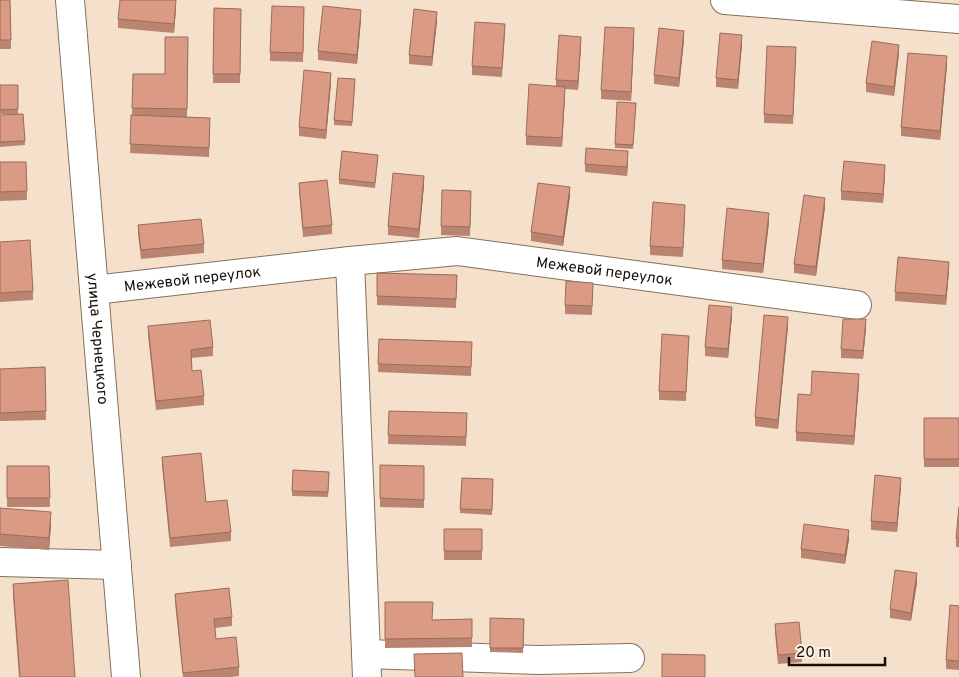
<svg xmlns="http://www.w3.org/2000/svg" width="959" height="677" viewBox="0 0 959 677" font-family="Overpass,sans-serif">
<style>
.lines{fill:none;stroke-linecap:round;stroke-linejoin:round}
.minor-casing{stroke:#83715d;stroke-width:30}
.minor{stroke:#fff;stroke-width:28}
.wall{fill:#bb8471}
.shaded-wall{fill:#996c5c}
.building{fill:#da9a83;stroke:#996c5c}
.labels{text-anchor:middle;stroke-width:5;stroke-linejoin:round;paint-order:stroke}
.street-label{font-size:15px;fill:#160f07;stroke:#fcf0e2}
</style>
<rect width="100%" height="100%" fill="#f5e1cb"/>
<g class="lines">
<defs>
<g id="minor">
<path id="s1" d="M70 0 126 677"/>
<path d="M725 0 959 19"/>
<path d="M350 261 367 677"/>
<path id="s2" d="M94 290 350 261 457 251 857 305"/>
<path d="M0 562 117 565"/>
<path d="M366 654 538 660 630 658"/>
</g>
</defs>
<use href="#minor" class="minor-casing"/>
<use href="#minor" class="minor"/>
</g>
<path class="wall" d="M0 0H10L11 49H0Z
M304 7 303 62 270 61V52Z
M176 8 174 33 118 28V19Z
M214 8 241 9 240 83H213Z
M361 19 357 64 318 60V51Z
M437 21 432 66 409 64V55Z
M505 33 502 77 472 75V66Z
M188 37 187 117 210 127 209 157 130 153 132 115 133 74H165Z
M634 37 631 101 601 99V90Z
M684 40 679 87 654 84V75Z
M742 44 738 89 716 87V78Z
M581 46 578 90 565 89 562 147 526 145V136L556 86V80Z
M899 53 894 96 866 92V83Z
M796 56 793 124 764 123V114Z
M947 65 940 140 901 136V127Z
M331 82 326 139 299 136V127Z
M355 84 352 126 334 125V120Z
M0 85H18V114H0Z
M636 103 633 149 615 148V144Z
M23 114 25 145 0 147V115Z
M378 159 375 188 339 184V179Z
M628 160 627 176 585 172V164Z
M0 162H26L27 200 0 201Z
M885 174 883 203 841 200V191Z
M299 183 332 225V234L303 237 299 192Z
M424 185 419 238 388 235V226Z
M570 196 563 246 531 241V232Z
M471 200 470 236 441 235V226Z
M825 207 816 276 794 273V264Z
M685 214 683 257 650 255V246Z
M769 222 763 273 722 269V260Z
M138 225 204 244V253L141 259 138 234Z
M0 242 33 291V300L0 302Z
M949 270 946 305 895 301V292Z
M377 273 457 275 456 308 377 305Z
M593 292 592 315 565 314V305Z
M732 316 728 358 705 356V347Z
M148 326 213 347V356L191 358 192 371 204 396V405L156 410 148 335Z
M788 326 778 429 755 426V417Z
M866 328 863 359 841 358V349Z
M689 336 686 401 659 400V391Z
M379 339 472 342 471 376 378 372Z
M45 367 46 420 0 421V369Z
M859 383 854 445 796 441V432L811 395Z
M389 411 467 422 466 446 388 444Z
M924 418H959V467H924Z
M162 457 206 502 231 532V541L170 547 162 466Z
M380 465 424 466V508L380 507Z
M7 466H49L50 507H7Z
M293 470 329 472 328 497 292 496Z
M462 478 493 479 492 515 460 513Z
M901 486 897 532 871 530V521Z
M959 507V547H956V538Z
M0 508 51 524 49 550 0 546Z
M444 529H482V560H444Z
M849 539 845 564 801 558V549Z
M917 582 911 621 890 618V609Z
M13 584 75 677H19L13 597Z
M175 594 232 617V626L215 628 216 639 239 667V676L230 677H183L175 603Z
M385 602 433 620 472 619V647L385 648Z
M959 606V670L946 669V660Z
M490 618 524 619 523 653 490 652Z
M775 624 802 653V662L778 664 775 633Z"/>
<path class="shaded-wall" d="M176 0V8L174 33V24Z
M361 10V19L357 64V55Z
M437 12V21L432 66V57Z
M634 28V37L631 101V92Z
M684 31V40L679 87V78Z
M742 35V44L738 89V80Z
M581 37V46L578 90V81Z
M899 45V53L894 96V87Z
M947 56V65L940 140V131Z
M331 73V82L326 139V130Z
M565 87V96L562 147V138Z
M628 151V160L627 176V167Z
M885 165V174L883 203V194Z
M424 176V185L419 238V229Z
M570 187V196L563 246V237Z
M825 198V207L816 276V267Z
M769 213V222L763 273V264Z
M949 262V270L946 305V296Z
M732 307V316L728 358V349Z
M788 317V326L778 429V420Z
M866 319V328L863 359V351Z
M859 374V383L854 445V436Z
M901 478V486L897 532V523Z
M51 512V524L49 550V538Z
M849 530V539L845 564V555Z
M917 573V582L911 621V613Z"/>
<path class="building" d="M0 0H10L11 40H0Z
M120 0H176L174 24 118 19Z
M272 6 304 7 303 53 270 52Z
M323 6 361 10 357 55 318 51Z
M214 8 241 9 240 74H213Z
M414 9 437 12 432 57 409 55Z
M475 22 505 24 502 68 472 66Z
M605 27 634 28 631 92 601 90Z
M659 28 684 31 679 78 654 75Z
M720 33 742 35 738 80 716 78Z
M559 35 581 37 578 81 556 80Z
M165 37H188L187 109 132 108 133 74H165Z
M872 41 899 45 894 87 866 83Z
M767 46 796 47 793 116 764 114Z
M908 53 947 56 940 131 901 127Z
M304 70 331 73 326 130 299 127Z
M338 78 355 79 352 122 334 120Z
M529 84 565 87 562 138 526 136Z
M0 85H18V109L0 110Z
M617 102 636 103 633 145 615 144Z
M23 114 25 141 0 142V115Z
M131 115 210 118 209 148 130 144Z
M586 148 628 151 627 167 585 164Z
M342 151 378 155 375 183 339 179Z
M844 161 885 165 883 194 841 191Z
M0 162H26L27 191 0 192Z
M393 173 424 176 419 229 388 226Z
M327 180 332 225 303 228 299 183Z
M538 183 570 187 563 237 531 232Z
M442 190 471 191 470 227 441 226Z
M804 195 825 198 816 267 794 264Z
M653 202 685 205 683 248 650 246Z
M727 208 769 213 763 264 722 260Z
M201 219 204 244 141 250 138 225Z
M30 240 33 291 0 293V242Z
M898 257 949 262 946 296 895 292Z
M377 273 457 275 456 299 377 296Z
M566 281 593 283 592 306 565 305Z
M709 305 732 307 728 349 705 347Z
M764 315 788 317 778 420 755 417Z
M843 319H866L863 351 841 349Z
M210 320 213 347 191 350 192 371 201 370 204 396 156 401 148 326Z
M662 334 689 336 686 392 659 391Z
M379 339 472 342 471 367 378 364Z
M45 367 46 411 0 413V369Z
M812 371 859 374 854 436 796 432 798 394 811 395Z
M389 411 467 413 466 437 388 435Z
M924 418H959V459H924Z
M201 453 206 502 227 500 231 532 170 538 162 457Z
M380 465 424 466V500L380 498Z
M7 466H49L50 498H7Z
M293 470 329 472 328 492 292 491Z
M875 475 901 478 897 523 871 521Z
M462 478 493 479 492 510 460 509Z
M959 507V538H956Z
M0 508 51 512 49 538 0 534Z
M804 524 849 530 845 555 801 549Z
M444 529H482V551H444Z
M895 570 917 573 911 613 890 609Z
M68 580 75 677H20L13 584Z
M229 588 232 617 214 619 216 639 236 637 239 667 183 673 175 594Z
M385 602H433L432 620 472 619V638L385 639Z
M950 605 959 606V661L946 660Z
M490 618 524 619 523 648H490Z
M799 622 802 653 778 655 775 624Z
M462 653 463 677H415L414 654Z
M662 654 705 655V677H662Z"/>
<g class="labels">
<g class="street-label">
<text dy="5" stroke="none"><textPath href="#s2" startOffset="514">Межевой переулок</textPath></text>
<text dy="5" stroke="none"><textPath href="#s2" startOffset="99">Межевой переулок</textPath></text>
<text dy="5" stroke="none"><textPath href="#s1" startOffset="340">улица Чернецкого</textPath></text>
</g>
</g>
<path d="M789 657v8h96v-8" fill="none" stroke="#160f07" stroke-width="2.5"/>
<text x="796" y="657" font-size="15" fill="#160f07" stroke="#fcf0e2" stroke-width="4" paint-order="stroke">20 m</text>
</svg>
